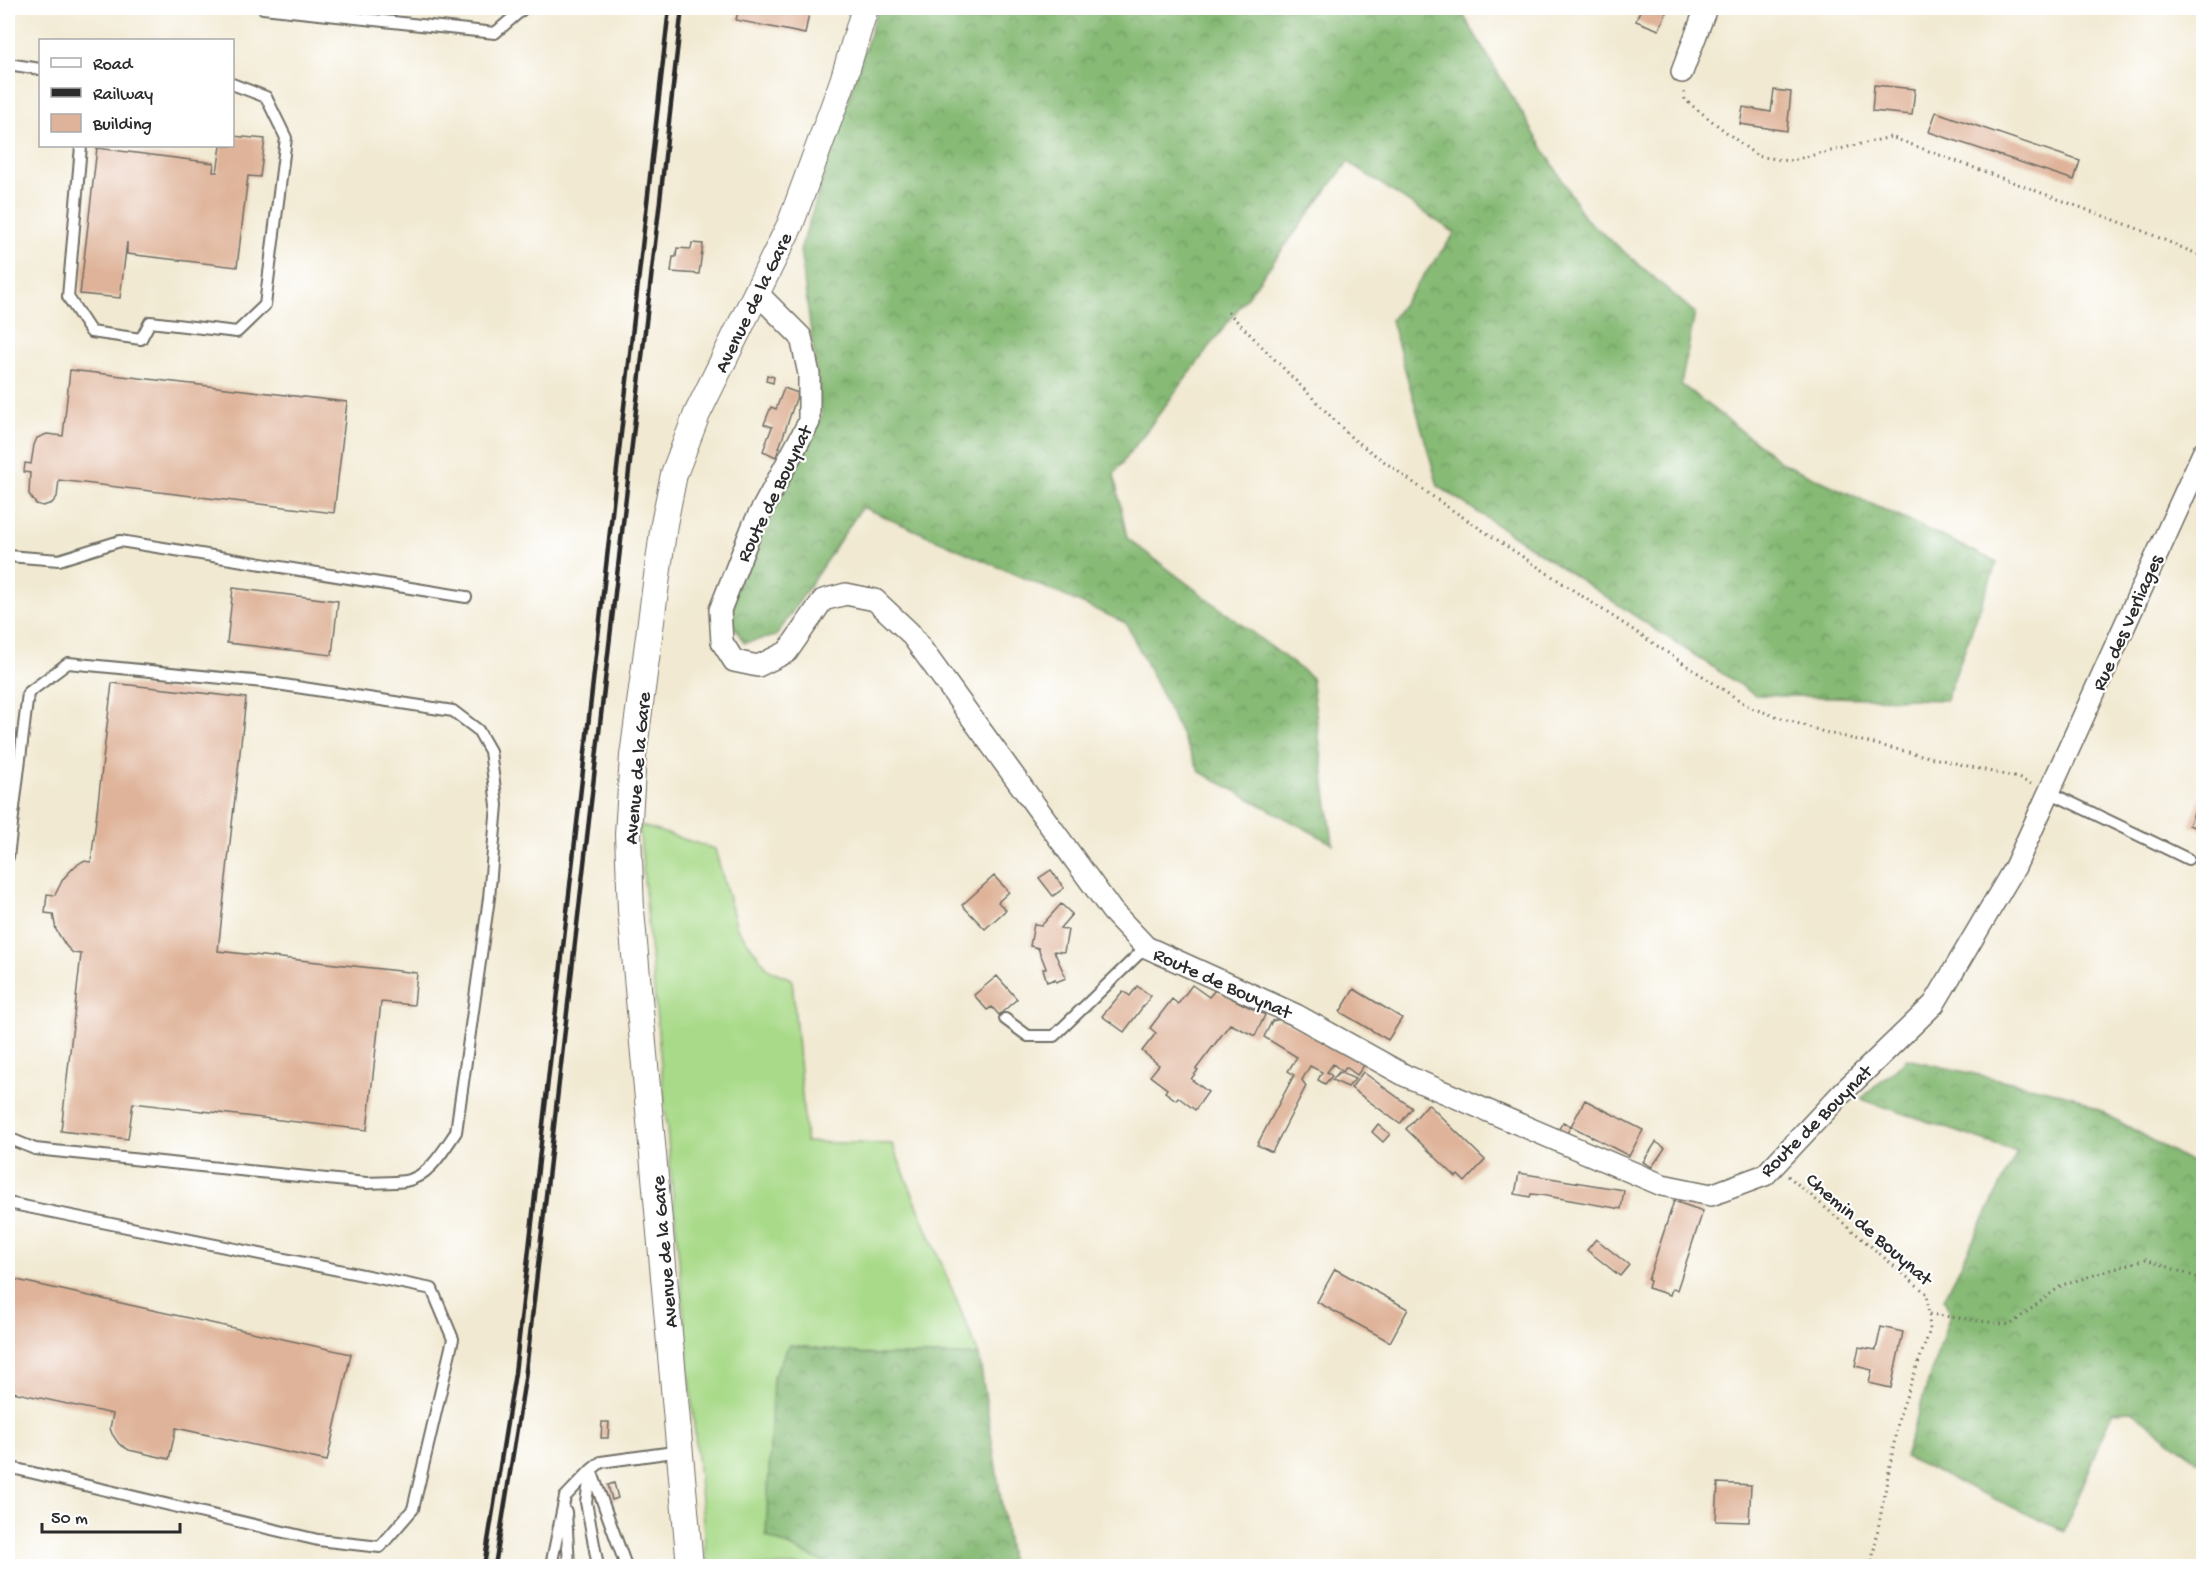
<svg xmlns="http://www.w3.org/2000/svg" width="2211" height="1574" viewBox="0 0 2211 1574" font-family="'Gochi Hand',sans-serif">
<style>
.grass{fill:#a9da89;stroke:#6a825a;stroke-width:1.5}
.forest{fill:url(#forest-crowns);stroke:#587250;stroke-width:1.5}
.building{fill:#dfb399}
.lines{fill:none;stroke-linecap:round;stroke-linejoin:round}
.service-casing{stroke:#706e65;stroke-width:14}
.minor-casing{stroke:#706e65;stroke-width:24}
.tertiary-casing{stroke:#706e65;stroke-width:28}
.path{stroke:#706e65;stroke-width:3;stroke-dasharray:1.5 4.5;stroke-linecap:butt}
.service{stroke:#fff;stroke-width:10}
.minor{stroke:#fff;stroke-width:21}
.tertiary{stroke:#fff;stroke-width:26}
.rail{stroke:#2b2b2b;stroke-width:4.5}
.labels{text-anchor:middle;stroke-width:4.5;stroke-linejoin:round;paint-order:stroke}
.street-label{font-size:20px;fill:#2b2b2b;stroke:#fff}
</style>
<defs>
<pattern id="forest-crowns" width="20" height="18" patternUnits="userSpaceOnUse" patternTransform="scale(1.5)"><rect width="20" height="18" fill="#86ba75"/><path d="M2 6a3 3 0 1 1 6 0M12 15a3 3 0 1 1 6 0" fill="none" stroke="#6e9760"/></pattern>
</defs>
<rect width="100%" height="100%" fill="#fff"/>
<filter id="ink" filterUnits="userSpaceOnUse"><feTurbulence type="fractalNoise" baseFrequency=".0167" numOctaves="2"/><feDisplacementMap in="SourceGraphic" scale="12" xChannelSelector="R" yChannelSelector="G"/><feConvolveMatrix kernelMatrix="1 2 1 2 8 2 1 2 1" color-interpolation-filters="sRGB"/></filter>
<filter id="wash" filterUnits="userSpaceOnUse"><feTurbulence type="fractalNoise" baseFrequency=".008" numOctaves="4" result="noise"/><feDisplacementMap in="SourceGraphic" scale="24" xChannelSelector="R" yChannelSelector="G"/><feGaussianBlur stdDeviation="1.35" result="paint"/><feColorMatrix in="noise" values="0 0 0 0 0 0 0 0 0 0 0 0 0 0 0 0 0 1.4 0 .05"/><feComposite in="paint" operator="in"/></filter>
<g filter="url(#wash)">
<rect width="100%" height="100%" fill="#f1e9d1"/>
<path class="grass" d="M639 825 715 849 737 928 769 970 792 979 806 1142 892 1144 979 1355H875L789 1345 766 1536 832 1566H707Z"/>
<path class="forest" d="M878 8H1459L1585 218 1695 313 1681 384 1783 463 1997 562 1946 700 1755 695 1438 486 1391 320 1455 233 1348 162 1114 474 1127 538 1311 677 1333 844 1200 772 1126 623 862 507 776 636 744 643 733 624 734 592 822 415 800 250Z
M1907 1059 2074 1096 2203 1169V1465L2131 1411 2113 1412 2064 1531 1904 1457 1950 1314 1944 1299 2017 1152 1861 1099Z
M789 1345 875 1355H979L1011 1566H832L766 1536 773 1377Z"/>
<g id="blocks">
<path class="building" d="M739 8H810L805 34 736 20Z
M1641 8H1668L1659 30 1636 21Z
M1874 85 1915 89 1912 115 1872 111Z
M1774 90 1791 92 1787 131 1740 124 1743 107 1771 112Z
M1936 112 2080 161 2074 180 1929 132Z
M232 136 265 139 260 177 248 176 237 267 127 254V242L120 298 80 294 97 148 214 163 213 172H217L221 146H232Z
M692 243 703 244 699 274 671 272 673 257H676L677 248 691 249Z
M70 370 347 402 334 513 59 480 57 497 52 503 43 506 36 504 29 494 30 473 24 472 25 463 31 464 34 445 37 438 47 434 63 436Z
M767 375 774 377 773 383 766 381Z
M784 388 798 393 776 457 763 451 772 427 764 424 771 407 776 409Z
M233 588 338 601 332 655 227 643Z
M112 683 246 698 218 951 417 973 414 1005 381 1002 367 1130 133 1103 128 1139 61 1131 81 954 73 953 66 946 56 930 53 914 45 913 47 894 55 895 63 879 74 867 83 861 91 862Z
M2199 801 2204 803V831L2189 825Z
M1051 870 1064 888 1053 896 1039 878Z
M994 876 1009 892 998 902 1006 910 985 929 962 905Z
M1061 904 1072 914 1060 928 1068 930 1064 952 1054 951 1066 978 1056 982 1055 979 1047 982 1043 969 1046 968 1038 948 1030 946 1034 924 1042 925Z
M997 976 1017 999 999 1015 992 1007 987 1010 974 995Z
M1192 985 1209 997 1215 990 1265 1015 1255 1036 1230 1024 1196 1069 1198 1070 1191 1079 1208 1092 1195 1110 1178 1097 1176 1100 1165 1092 1167 1089 1150 1076 1159 1065 1142 1051 1156 1033 1150 1028 1172 999 1178 1004Z
M1137 986 1151 996 1124 1032 1102 1016 1123 991 1130 996Z
M1354 989 1402 1018 1388 1040 1340 1012Z
M1281 1019 1365 1064 1357 1075 1346 1067 1343 1072 1333 1064 1327 1072 1332 1076 1325 1084 1318 1080 1322 1072 1310 1066 1302 1080 1306 1086 1272 1152 1257 1145 1294 1075 1288 1071 1297 1057 1264 1037 1272 1021Z
M1339 1072 1355 1079 1348 1087 1332 1080Z
M1363 1072 1412 1108 1400 1124 1351 1088Z
M1585 1100 1643 1130 1629 1156 1571 1126Z
M1428 1104 1485 1160 1465 1182 1458 1175 1456 1177 1406 1129Z
M1563 1122 1571 1126 1567 1133 1559 1129Z
M1378 1124 1390 1134 1383 1142 1372 1132Z
M1656 1142 1665 1148 1652 1167 1643 1162Z
M1519 1173 1624 1190 1621 1209 1541 1195 1531 1194 1530 1197 1515 1194Z
M1674 1201 1703 1211 1677 1290 1672 1289 1670 1295 1648 1288 1650 1281 1648 1280Z
M1596 1239 1629 1265 1620 1276 1587 1250Z
M1335 1269 1408 1309 1390 1342 1317 1302Z
M8 1278 351 1354 327 1461 176 1428 169 1459 129 1450 119 1444 112 1434 110 1428 113 1414 8 1391Z
M1881 1327 1903 1332 1891 1388 1869 1383 1872 1370 1855 1366 1859 1347 1876 1350Z
M602 1422H609L608 1438H601Z
M614 1483 618 1498 612 1500 608 1485Z
M1718 1483 1751 1485 1749 1522 1716 1521Z"/>
</g>
</g>
<g filter="url(#ink)">
<use href="#blocks" fill-opacity="0" stroke="#706e65" stroke-width="1.5"/>
<g class="lines">
<defs>
<path id="service" d="M263 8 495 33 524 8
M8 64 40 69
M81 146 68 297 91 332 141 339 150 322 237 332 265 305 286 138 266 97 232 84
M8 556 59 560 120 541 466 597
M2049 792 2188 859
M8 857 28 693 68 663 264 682 453 711 478 730 490 751 497 805 489 898 456 1132C443 1151 429 1177 405 1181 392 1183 378 1182 366 1183L35 1149 13 1140 8 1135
M1005 1019 1028 1036H1054L1146 947
M8 1203 432 1289 453 1339 413 1509 380 1547 318 1540 8 1467
M566 1512 569 1566
M551 1566 565 1497 591 1470 626 1566
M598 1566 586 1502 591 1470 601 1462 681 1451"/>
<path id="minor" d="M1682 72 1706 8
M757 293 801 337 809 374V422L753 526 720 610 722 642 734 661 758 666 787 652 823 600 846 594 875 600 910 633 1112 911 1146 947 1296 1015 1406 1076 1662 1185 1711 1195 1765 1175 1843 1092 1934 1004 2015 867 2204 451"/>
<path id="tertiary" d="M690 1566 631 910 628 834 633 756 664 524 674 474 697 414 790 225 843 81 865 8"/>
</defs>
<use href="#service" class="service-casing"/>
<use href="#minor" class="minor-casing"/>
<use href="#tertiary" class="tertiary-casing"/>
<path class="path" d="M1684 92 1685 100 1757 156 1788 161 1891 137 2136 228 2204 257
M1228 312 1353 439 1446 506 1751 708 1824 732 2018 778 2031 784
M1788 1176 1927 1294 1930 1330 1899 1417 1871 1566
M1929 1314 2010 1325 2062 1285 2146 1259 2204 1280"/>
<use href="#service" class="service"/>
<use href="#minor" class="minor"/>
<use href="#tertiary" class="tertiary"/>
<path class="rail" d="M484 1566 515 1373 669 8
M495 1566 525 1379 682 8"/>
</g>
</g>
<g class="labels">
<g class="street-label">
<text transform="translate(752 302) rotate(-64)" y="7">Avenue de la Gare</text>
<text transform="translate(773 493) rotate(-64)" y="7">Route de Bouynat</text>
<text transform="translate(2126 622) rotate(-66)" y="7">Rue des Verliages</text>
<text transform="translate(636 768) rotate(-85)" y="7">Avenue de la Gare</text>
<text transform="translate(1223 982) rotate(24)" y="7">Route de Bouynat</text>
<text transform="translate(1815 1120) rotate(-45)" y="7">Route de Bouynat</text>
<text transform="translate(1870 1228) rotate(41)" y="7">Chemin de Bouynat</text>
<text transform="translate(663 1252) rotate(-95)" y="7">Avenue de la Gare</text>
</g>
</g>
<rect width="2211" height="1574" fill="none" stroke="#fff" stroke-width="30"/>
<rect x="39" y="39" width="195" height="108" fill="#ffffff" stroke="#aaaaaa" stroke-width="1.5"/>
<rect x="51" y="58" width="30" height="9" fill="#ffffff" stroke="#aaaaaa" stroke-width="1.5"/>
<text x="93" y="69" font-size="18" fill="#2b2b2b">Road</text>
<rect x="51" y="88" width="30" height="9" fill="#2b2b2b" stroke="#aaaaaa" stroke-width="1.5"/>
<text x="93" y="99" font-size="18" fill="#2b2b2b">Railway</text>
<rect x="51" y="114" width="30" height="18" fill="#dfb399" stroke="#aaaaaa" stroke-width="1.5"/>
<text x="93" y="129" font-size="18" fill="#2b2b2b">Building</text>
<path d="M42 1523v9h138v-9" fill="none" stroke="#2b2b2b" stroke-width="3"/>
<text x="51" y="1523" font-size="18" fill="#2b2b2b" stroke="#ffffff" stroke-width="4.5" paint-order="stroke">50 m</text>
</svg>
